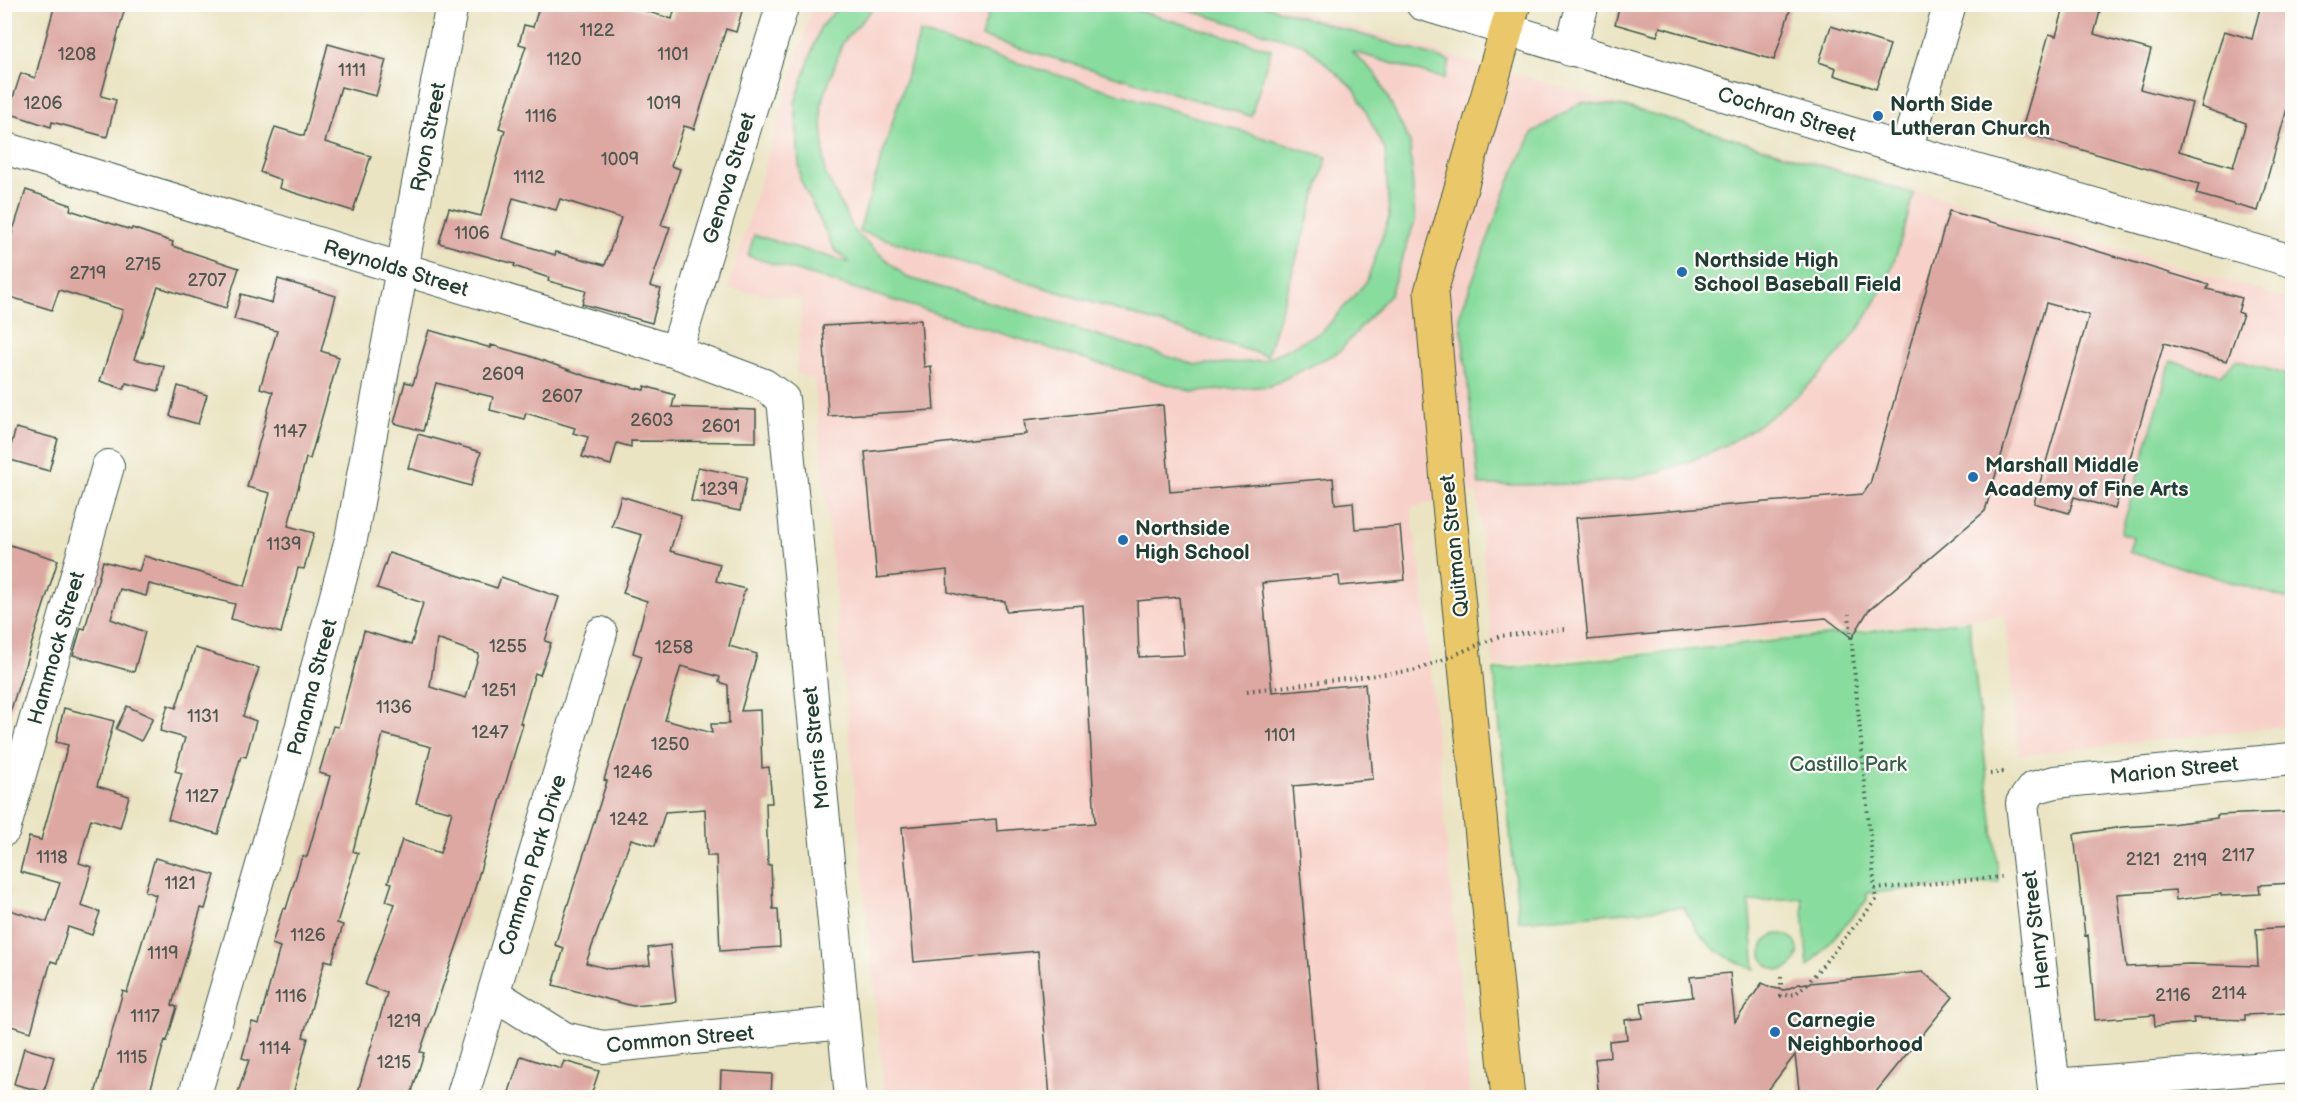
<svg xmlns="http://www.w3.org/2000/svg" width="2297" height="1102" viewBox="0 0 2297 1102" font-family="'Balsamiq Sans',sans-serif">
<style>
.built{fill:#f7d1c9}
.green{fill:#88dc9e;stroke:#548c69;stroke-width:1.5}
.building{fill:#dda7a2;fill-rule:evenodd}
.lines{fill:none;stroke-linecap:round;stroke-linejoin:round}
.minor-casing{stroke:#3d5649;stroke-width:34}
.major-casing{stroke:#3d5649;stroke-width:35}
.path{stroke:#3d5649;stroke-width:4;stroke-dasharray:1.5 4.5;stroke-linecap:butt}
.minor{stroke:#fff;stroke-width:32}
.major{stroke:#eac769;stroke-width:33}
.path-bridge{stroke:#3d5649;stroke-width:4;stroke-dasharray:1.5 4.5;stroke-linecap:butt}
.poi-dot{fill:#1f6fb2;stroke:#fdfcf7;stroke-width:2}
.labels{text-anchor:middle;stroke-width:4.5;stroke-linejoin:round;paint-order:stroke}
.number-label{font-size:18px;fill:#4e5850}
.poi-label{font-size:21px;font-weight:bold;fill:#1f3d34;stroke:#fdfcf7;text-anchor:start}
.street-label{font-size:21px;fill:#1f3d34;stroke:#fdfcf7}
.park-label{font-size:21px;fill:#345d49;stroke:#fdfcf7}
</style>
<rect width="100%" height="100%" fill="#fdfcf7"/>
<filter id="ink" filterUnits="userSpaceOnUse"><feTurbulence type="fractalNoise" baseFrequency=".0167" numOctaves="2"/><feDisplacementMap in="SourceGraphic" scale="12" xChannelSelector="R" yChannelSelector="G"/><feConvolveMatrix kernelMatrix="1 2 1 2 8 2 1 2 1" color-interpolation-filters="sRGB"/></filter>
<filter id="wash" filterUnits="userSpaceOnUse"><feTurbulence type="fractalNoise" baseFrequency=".008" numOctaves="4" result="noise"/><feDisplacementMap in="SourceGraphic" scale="24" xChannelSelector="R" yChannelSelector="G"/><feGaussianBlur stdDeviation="1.35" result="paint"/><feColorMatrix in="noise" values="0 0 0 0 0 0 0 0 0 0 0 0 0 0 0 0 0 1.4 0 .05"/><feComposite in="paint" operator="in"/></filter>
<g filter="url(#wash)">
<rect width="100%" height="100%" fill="#eae4c3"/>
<path class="built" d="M813 5H1277L2292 300V725L2019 755 2004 615 1494 665 1477 492 1411 508 1421 573 1471 1097H885L814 379 796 374 802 299 728 289Z"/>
<path class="green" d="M841 4 876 5 843 42 821 105 825 173 855 232 906 277 1196 365 1263 361 1323 331 1367 281 1389 217 1385 150 1355 90 1305 45 1171 5H1263L1450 61 1444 79 1351 51 1376 74 1410 143 1415 221 1390 294 1339 352 1270 386 1193 392 748 256 754 235 850 263 834 249 800 179 795 102 820 28Z
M1118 5 1271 49 1251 116 981 37 991 5Z
M920 33 1327 157 1267 356 859 231Z
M1582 102 1632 108 1914 194C1904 230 1895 268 1876 301 1830 382 1745 448 1655 473 1599 488 1536 484 1479 485L1460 314 1509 182 1533 132Z
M2236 360 2292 376V600L2129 552 2133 537 2121 533 2171 361 2220 375Z
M1969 621 1999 882 1867 893V900L1808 967 1802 898 1749 902 1755 970C1717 953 1702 946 1684 907L1519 921 1494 670Z
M1762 952a18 18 0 1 1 36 0a18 18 0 1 1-36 0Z"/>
<g id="blocks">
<path class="building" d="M55 4H126L101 96 116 100 107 137 52 122 51 127 8 113 21 73 35 78Z
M540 4H623L672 19 676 4H744L736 32 726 29 694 129 684 126 671 166 680 169 661 225 670 227 650 286 661 289 652 323 582 304 586 291 548 281 549 278 514 266 515 264 439 243 449 208 481 216 505 130 499 128 526 46 519 44 524 25 533 27ZM513 198 556 210 560 199 621 218 605 265 556 252 555 255 502 238Z
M1620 4H1792L1774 60 1660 27 1657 36 1615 24Z
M2065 4H2102L2094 34 2151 50 2140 89 2192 103 2179 151 2233 167 2246 123 2201 107 2224 31 2252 39 2261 4H2292V107L2288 105 2258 211 2196 194 2199 184 2021 132 2049 34 2056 36Z
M1831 26 1890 45 1876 89 1834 75 1836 68 1819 62Z
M328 44 386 60 376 96 341 87 325 142 371 156 353 211 279 188 281 180 260 172 275 127 304 136Z
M26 190 71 205 70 210 131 230 132 228 173 242 172 246 239 268 226 308 158 287 134 359 164 366 159 391 126 383 124 389 100 381 123 310 59 290 52 310 4 295V242L9 243Z
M1949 211 2064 241 2209 285 2207 289 2242 298 2238 312 2243 314 2227 361 2164 343 2115 509 2074 497 2069 513 2034 503 2089 315 2046 303 1985 511 1868 611 1852 638 1826 618 1588 640 1576 518 1863 494 1870 484Z
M278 279 336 296 321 351 339 357 310 459 306 458 288 526 314 533 304 569 298 568 281 633 231 619 235 604 149 584 146 596 120 589 111 619 145 632 134 672 73 655 81 628 85 629 103 561 139 571 144 556 245 586 270 493 247 487 273 392 260 388 277 331 234 319 241 294 272 303Z
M921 320 924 367 931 366 934 410 828 416 823 326Z
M429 330 491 348V345L527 355 589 377 644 390 645 386 675 395 672 407 756 410V442L631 441V447L617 443 611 465 582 457 588 437 573 433 575 428 526 413 524 419 490 410 493 397 436 383 423 431 394 423 405 382 413 384Z
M178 386 207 395 198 424 170 416Z
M1163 405 1170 492 1333 478 1335 504 1353 502 1355 529 1400 526 1405 580 1340 586 1339 576 1262 583 1272 692 1365 684 1373 779 1293 786 1319 1098H1050L1038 951 914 962 902 827 996 819 997 831 1095 823 1083 605 1006 611 1005 601 975 599 948 592 947 570 877 578 865 452 1026 434 1024 420ZM1179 597 1184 655 1139 657 1137 601Z
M16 428 58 439 49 471 7 459Z
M418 434 481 452 471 486 408 468Z
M698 467 747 477 740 511 691 501Z
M621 496 681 515 670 551 720 564 716 581 745 589 729 646 757 654 741 711 760 710 762 768 769 767 772 803H766L768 865H771L773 909H778L780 947 720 951 716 856H707L705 809 665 812 655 846 631 839 586 963 609 969 650 965 648 948 670 945 676 1002 633 1006 553 985 564 948 555 945 607 781 604 780 642 656 633 653 647 601 623 593 642 535 612 526ZM681 666 720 677 719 682 728 685 729 724H711L712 733 665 720Z
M4 543 58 560 9 716 4 715Z
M389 553 497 588 501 577 559 597 545 641 551 643 540 675 535 673 520 723 523 724 465 922 420 1052 424 1053 410 1098H356L387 993 365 985 395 904 386 901 392 883 388 882 402 840 440 853 452 812 416 803 431 747 383 734 353 851 358 853 337 923 343 925 332 962 325 960 303 1037 308 1038 292 1098H236L249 1060 242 1058 252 1022 259 1024 280 947 272 944 283 908 286 909 302 856 307 857 330 776 319 773 333 726 338 727 364 631 411 645 423 603 377 588ZM437 639 479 654 466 698 430 687Z
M195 648 259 668 243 716 256 721 246 757 241 756 218 834 168 819 182 773 175 771 185 738 160 731 168 705 176 708Z
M127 706 153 718 141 741 116 729Z
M64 708 114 721 97 786 129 796 120 828 91 819 79 863 92 867 81 906 100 912 92 935 68 927 57 963 51 961 31 1032 4 1024V908L47 922 60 883 20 872 29 837 41 840 68 745 56 742Z
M2292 812V883L2259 885 2260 894 2221 896V894L2176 900 2175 890 2117 894 2126 967 2190 964 2258 966 2256 929 2292 927V1013L2245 1015V1020L2193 1018 2194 1023 2155 1026 2154 1015 2095 1020 2088 935 2085 936 2074 834 2123 827 2171 824 2217 818V815Z
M155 858 215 875 205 909 201 908 172 1005 177 1007 167 1041 165 1040 148 1098H94L123 991 127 993 156 895 145 891Z
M1923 972 1953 997 1871 1098H1800L1795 1055 1762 1098H1599L1595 1059 1610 1057 1609 1041 1627 1039 1625 1020 1643 1018 1641 1003 1693 997 1690 977 1730 973 1735 1022 1762 983 1773 988 1785 990 1799 984Z
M24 1048 54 1057 44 1092 14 1084Z
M521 1056 561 1069 564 1061 599 1071 590 1098H507Z
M721 1071 772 1074 771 1098H720Z"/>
</g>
</g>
<g filter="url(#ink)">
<use href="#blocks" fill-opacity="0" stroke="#3d5649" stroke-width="1.5"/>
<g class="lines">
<defs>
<path id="minor" d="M1422 4 1906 150 2292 261
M1570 50 1583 4
M4 148 676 352 764 385 783 399 851 1098
M1906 150 1950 4
M676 352 783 4
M4 830 108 466
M494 994 564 1038 603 1047 843 1023
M2054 1085 2292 1066
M194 1098 293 759 351 539 452 4
M462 1098 601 633
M2055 1098 2022 803 2033 788 2055 782 2292 759"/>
<path id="major" d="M1508 1098 1449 505 1431 292 1514 4"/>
</defs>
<use href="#minor" class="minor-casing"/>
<use href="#major" class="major-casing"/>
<path class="path" d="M1990 774 2002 772 2006 775
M1875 889 2001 877
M1781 977V996L1795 994 1808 983 1876 900 1849 614"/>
<use href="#minor" class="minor"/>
<use href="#major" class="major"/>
<path class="path-bridge" d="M1247 691 1417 670 1500 636 1564 629"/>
</g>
</g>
<g class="poi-dot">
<circle cx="1878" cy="116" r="6"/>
<circle cx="1682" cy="272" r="6"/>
<circle cx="1973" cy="477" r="6"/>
<circle cx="1123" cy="540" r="6"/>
<circle cx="1775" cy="1032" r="6"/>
</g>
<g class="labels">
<g class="number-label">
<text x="597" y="36">1122</text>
<text x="77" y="60">1208</text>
<text x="673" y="60">1101</text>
<text x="564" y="65">1120</text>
<text x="352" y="76">1111</text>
<text x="43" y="109">1206</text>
<text x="664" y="109">1019</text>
<text x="541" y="122">1116</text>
<text x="620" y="165">1009</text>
<text x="529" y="183">1112</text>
<text x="472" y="239">1106</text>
<text x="143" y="270">2715</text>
<text x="88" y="279">2719</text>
<text x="207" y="286">2707</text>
<text x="503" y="380">2609</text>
<text x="562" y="402">2607</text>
<text x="652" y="426">2603</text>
<text x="721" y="432">2601</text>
<text x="290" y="437">1147</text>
<text x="719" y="495">1239</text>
<text x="284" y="550">1139</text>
<text x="508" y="652">1255</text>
<text x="674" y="653">1258</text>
<text x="499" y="696">1251</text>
<text x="394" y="713">1136</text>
<text x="203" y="722">1131</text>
<text x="490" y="738">1247</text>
<text x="1280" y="741">1101</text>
<text x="670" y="750">1250</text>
<text x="633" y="778">1246</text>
<text x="202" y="802">1127</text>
<text x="629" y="825">1242</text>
<text x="2238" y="861">2117</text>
<text x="52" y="863">1118</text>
<text x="2143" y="865">2121</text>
<text x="2190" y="866">2119</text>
<text x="180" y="889">1121</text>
<text x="308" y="941">1126</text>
<text x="163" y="959">1119</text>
<text x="2229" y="999">2114</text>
<text x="2173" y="1001">2116</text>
<text x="291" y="1002">1116</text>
<text x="145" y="1022">1117</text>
<text x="404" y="1027">1219</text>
<text x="275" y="1054">1114</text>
<text x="132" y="1063">1115</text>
<text x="394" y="1068">1215</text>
</g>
<g class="poi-label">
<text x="1890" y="111">North Side<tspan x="1890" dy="24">Lutheran Church</tspan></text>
<text x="1694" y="267">Northside High<tspan x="1694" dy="24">School Baseball Field</tspan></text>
<text x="1985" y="472">Marshall Middle<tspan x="1985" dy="24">Academy of Fine Arts</tspan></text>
<text x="1135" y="535">Northside<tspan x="1135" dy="24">High School</tspan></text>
<text x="1787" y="1027">Carnegie<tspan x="1787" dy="24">Neighborhood</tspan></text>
</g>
<g class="street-label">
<text transform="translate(1787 114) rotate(17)" y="7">Cochran Street</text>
<text transform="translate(428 137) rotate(-79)" y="7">Ryon Street</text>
<text transform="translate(729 178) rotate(-73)" y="7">Genova Street</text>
<text transform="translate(396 268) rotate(17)" y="7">Reynolds Street</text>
<text transform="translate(1454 546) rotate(-96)" y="7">Quitman Street</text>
<text transform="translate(56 648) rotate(-74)" y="7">Hammock Street</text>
<text transform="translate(312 687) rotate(-75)" y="7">Panama Street</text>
<text transform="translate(816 748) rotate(-96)" y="7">Morris Street</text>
<text transform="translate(2174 770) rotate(-6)" y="7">Marion Street</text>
<text transform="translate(532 865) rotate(-73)" y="7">Common Park Drive</text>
<text transform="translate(2036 930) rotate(-97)" y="7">Henry Street</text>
<text transform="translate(680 1039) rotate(-5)" y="7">Common Street</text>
</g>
<g class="park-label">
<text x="1848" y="771">Castillo Park</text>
</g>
</g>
<rect width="2297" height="1102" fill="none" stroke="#fdfcf7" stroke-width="24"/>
</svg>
